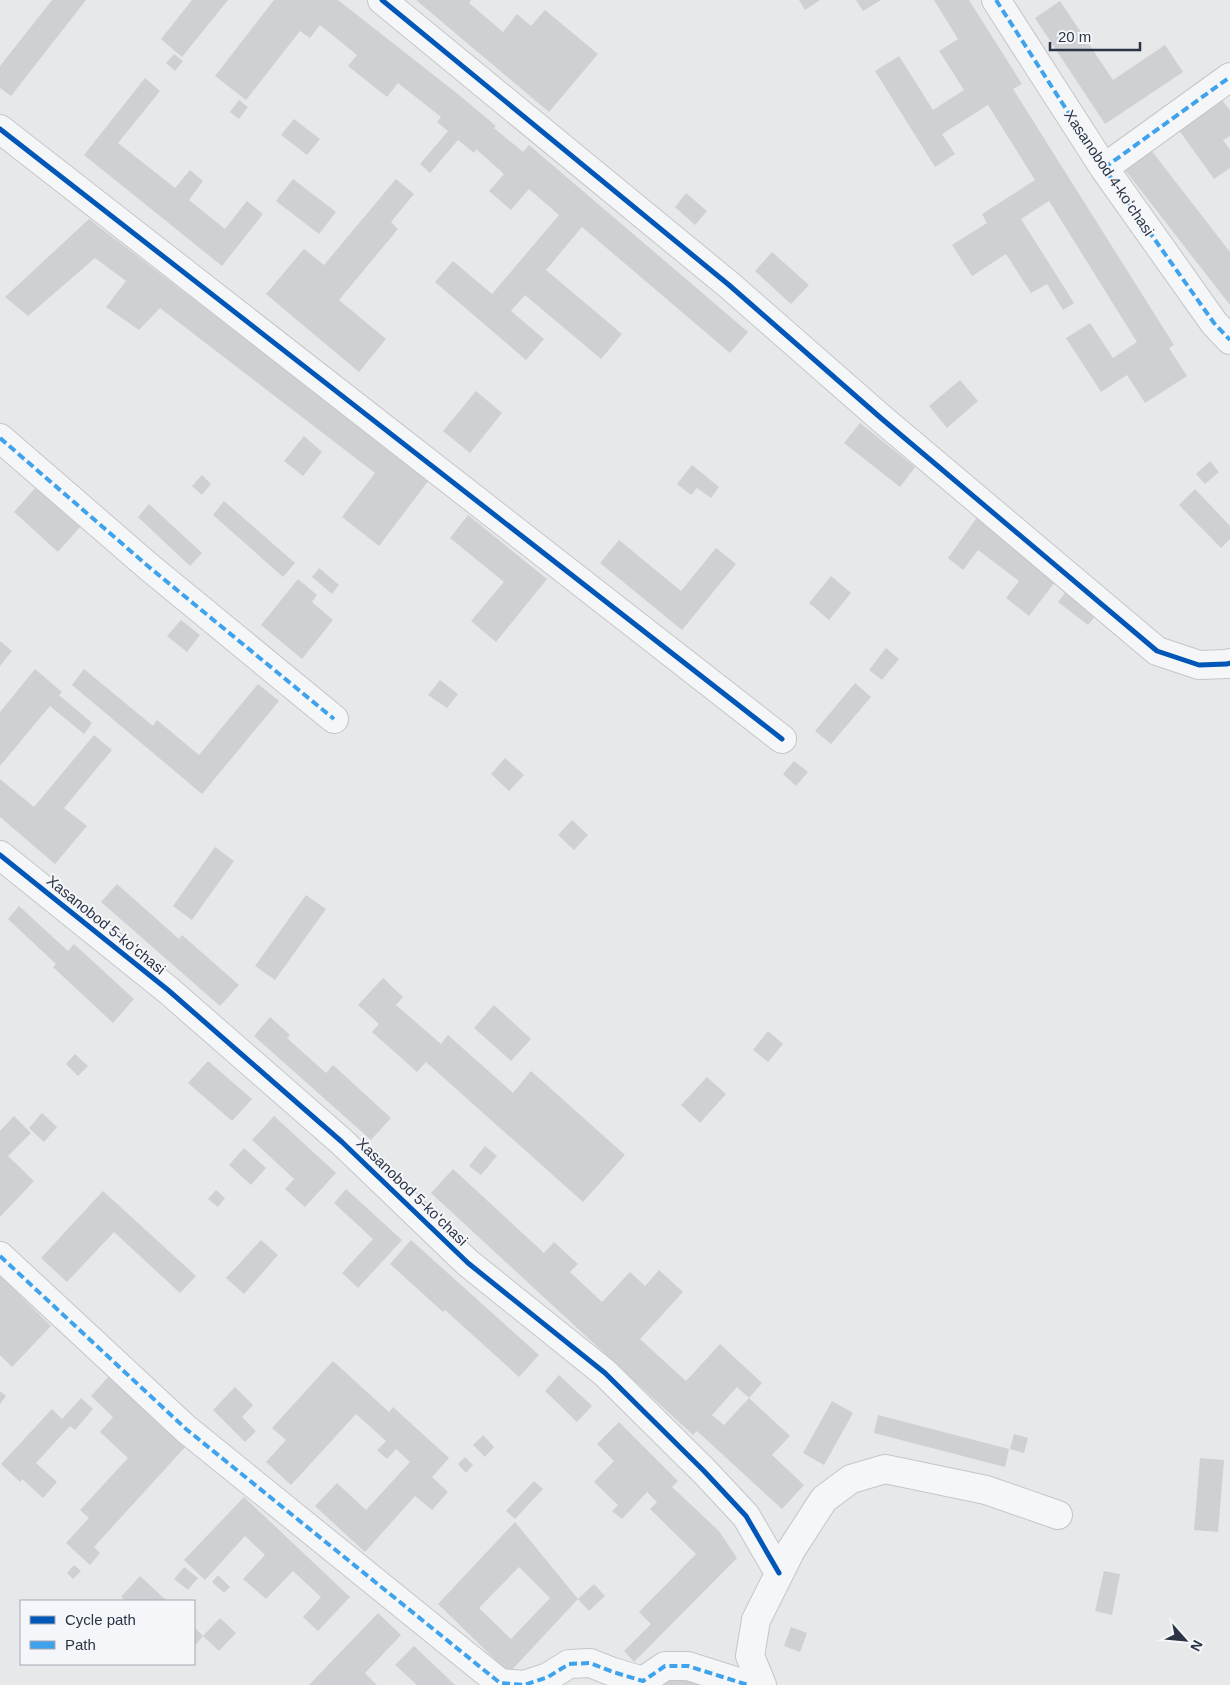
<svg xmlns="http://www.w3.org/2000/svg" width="1230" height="1685" viewBox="0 0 1230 1685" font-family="Helvetica,sans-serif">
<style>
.building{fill:#ced0d3;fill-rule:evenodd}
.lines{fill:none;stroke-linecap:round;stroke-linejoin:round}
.minor-casing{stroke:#c4c6c8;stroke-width:30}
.minor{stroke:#f5f6f7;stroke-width:28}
.quiet{stroke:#3ea3ec;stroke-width:4;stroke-dasharray:8 4;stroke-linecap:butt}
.cycleway-casing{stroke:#f4f6f9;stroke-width:8}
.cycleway{stroke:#0057b8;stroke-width:5}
.labels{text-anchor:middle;stroke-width:4;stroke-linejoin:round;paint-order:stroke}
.street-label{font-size:15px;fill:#2b3445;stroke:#f4f6f9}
</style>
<rect width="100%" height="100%" fill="#e6e8ea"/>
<path class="building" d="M52 0H86L11 96 0 88V66Z
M192 0H228L182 57 161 39Z
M274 0H338L459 95 496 126 494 128 523 152 529 145 748 332 730 353 582 227 546 270 622 334 601 359 525 295 511 311 544 339 526 360 435 282 453 261 492 294 559 215 529 189 511 210 489 191 504 174 476 149 474 153 458 140 430 173 420 164 448 131 437 122 441 117 398 83 387 97 348 66 357 55 320 25 310 38 300 31 246 100 215 76Z
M416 0H471L469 3 503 32 517 14 531 26 545 10 598 54 549 112Z
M799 0H820L805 10Z
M856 0H881L863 11Z
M934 0H969L1022 84 1013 89 1174 345 1169 348 1187 376 1145 403 1127 375 1101 392 1066 338 1090 323 1113 358 1137 342 1049 201 1021 219 1074 303 1063 310 1047 284 1031 293 1006 254 972 276 952 245 987 223 982 214 1035 180 988 105 942 134 955 154 935 167 875 71 899 56 933 110 964 90 939 51 958 39Z
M1060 1 1113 80 1165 45 1183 72 1105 124 1035 18Z
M174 54 183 61 175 71 166 63Z
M145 78 160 91 118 143 175 188 190 170 203 181 189 200 225 229 247 201 263 214 222 266 84 155Z
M239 100 248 107 239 119 230 112Z
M1222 100 1230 110V136L1223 140 1230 150V168L1214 179 1176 126 1204 113Z
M294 119 320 139 307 155 281 135Z
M1151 150 1230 252V305L1125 170Z
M293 179 336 212 319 234 276 201Z
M396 179 414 194 391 222 398 229 339 300 386 339 359 372 266 294 304 249 324 265Z
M686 193 707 211 695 225 675 207Z
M89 219 429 480 379 546 342 517 375 473 160 308 139 330 106 307 126 281 95 258 28 316 5 297Z
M772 252 809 285 791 304 755 271Z
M960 380 978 401 947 428 929 406Z
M476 391 502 413 470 453 443 431Z
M860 423 915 467 900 487 844 443Z
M304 436 322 452 303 476 284 461Z
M1210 461 1219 472 1205 484 1196 474Z
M692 465 719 487 711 498 697 488 691 495 677 484Z
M202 475 211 484 202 495 192 486Z
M36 487 80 527 58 552 14 512Z
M1195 489 1230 526V539L1221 548 1179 505Z
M224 501 295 563 283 577 213 515Z
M149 504 202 553 190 566 138 517Z
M468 515 547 579 496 642 471 621 504 582 450 538Z
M978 516 1058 578 1029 616 1006 598 1019 581 978 550 963 570 948 558Z
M619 540 681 591 716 548 736 564 682 630 600 563Z
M319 568 339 585 332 594 312 577Z
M831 576 851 593 829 620 809 603Z
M298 579 317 595 312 602 333 620 302 659 261 625Z
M1067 590 1098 613 1088 625 1058 602Z
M181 620 200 635 187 652 167 636Z
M0 641 12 651 0 666Z
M886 648 899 659 882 680 869 670Z
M35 669 62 692 59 695 92 723 84 734 50 706 0 766V712Z
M84 669 153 726 157 720 199 755 258 684 279 701 202 794 72 685Z
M440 680 458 694 447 708 428 695Z
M855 683 871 697 831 744 815 731Z
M94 735 112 750 64 808 87 826 55 864 0 817V779L34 807Z
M505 758 524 775 509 791 491 774Z
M794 761 808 772 796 786 783 774Z
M572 820 588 835 574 850 558 835Z
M215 847 234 861 192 920 173 906Z
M117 884 179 939 182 935 239 985 220 1006 101 902Z
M306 895 326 909 275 980 255 966Z
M19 906 68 951 74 944 134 999 113 1023 53 967 56 964 8 919Z
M383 978 403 997 396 1005 441 1044 448 1035 513 1093 531 1071 625 1155 583 1202 426 1062 417 1072 372 1032 379 1024 358 1005Z
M494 1005 531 1039 511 1061 474 1028Z
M270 1017 290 1035 287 1038 326 1073 333 1065 391 1118 371 1140 254 1036Z
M768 1031 783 1044 768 1062 753 1050Z
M75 1054 88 1066 78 1076 66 1064Z
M208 1061 252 1099 232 1121 188 1083Z
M707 1077 726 1094 700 1123 681 1105Z
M42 1113 57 1127 44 1142 29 1128Z
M14 1116 31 1133 8 1156 34 1181 0 1217V1131Z
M274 1116 336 1173 305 1207 285 1189 294 1179 252 1140Z
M485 1146 497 1156 481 1175 469 1166Z
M244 1148 266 1168 251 1185 229 1165Z
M453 1169 544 1253 554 1242 578 1264 570 1272 602 1302 630 1272 645 1286 659 1270 683 1292 640 1339 686 1381 720 1344 762 1383 749 1398 790 1436 772 1455 804 1485 782 1509 697 1431 693 1435 431 1193ZM737 1387 749 1398 724 1425 712 1415Z
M346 1189 402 1240 358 1288 342 1273 373 1239 334 1203Z
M216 1190 225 1198 218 1207 208 1199Z
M103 1191 196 1276 180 1293 114 1232 67 1282 41 1258Z
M261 1240 278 1255 244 1294 226 1278Z
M411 1240 539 1355 519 1377 445 1310 443 1312 390 1264Z
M0 1276 51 1326 12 1367 0 1355Z
M333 1361 389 1412 393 1407 449 1458 432 1477 448 1492 432 1510 415 1496 365 1552 315 1506 337 1483 366 1510 410 1462 396 1449 387 1459 377 1450 386 1441 356 1414 291 1485 266 1462 286 1440 272 1428Z
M110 1375 187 1445 94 1547 100 1553 90 1565 66 1543 89 1518 80 1510 128 1458 100 1432 113 1417 91 1396Z
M559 1375 592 1406 577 1422 545 1391Z
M235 1387 253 1405 242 1417 256 1431 245 1442 213 1410Z
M0 1391 6 1396 0 1404Z
M81 1398 93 1409 75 1430 70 1426 36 1463 57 1482 43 1498 22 1479 20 1482 1 1464 52 1409 62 1419Z
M832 1401 853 1413 824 1465 803 1453Z
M878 1415 1009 1449 1005 1467 874 1433Z
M619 1422 678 1481 672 1487 719 1531 737 1558 634 1662 624 1651 651 1624 639 1612 696 1554 650 1509 657 1502 647 1492 622 1519 612 1511 618 1505 594 1482 614 1461 597 1444Z
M1014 1434 1028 1438 1024 1453 1010 1449Z
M483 1435 494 1447 485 1457 473 1445Z
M465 1457 473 1465 466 1473 458 1464Z
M1200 1458 1224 1460 1218 1532 1194 1530Z
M534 1481 543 1489 515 1519 506 1511Z
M244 1497 350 1597 318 1631 303 1617 321 1597 293 1571 266 1599 243 1579 265 1555 245 1536 205 1580 184 1560Z
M515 1522 578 1599 509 1673 438 1604ZM519 1567 550 1598 511 1639 479 1608Z
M74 1565 81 1571 73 1579 67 1573Z
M184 1567 198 1578 188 1590 174 1579Z
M1104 1571 1120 1574 1112 1615 1095 1611Z
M218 1575 230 1587 224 1593 212 1582Z
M140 1576 167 1601H126L121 1597Z
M594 1584 605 1596 589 1611 578 1599Z
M378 1613 401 1635 365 1673 377 1685H309Z
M220 1618 236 1633 219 1651 203 1636Z
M194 1627 203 1636 194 1647Z
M791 1627 807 1633 800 1652 784 1646Z
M414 1646 455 1685H417L395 1665Z
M681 1674 710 1685H663L664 1681Z"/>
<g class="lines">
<defs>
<path id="minor" d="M382 0 729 285 882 419 1157 651 1199 665 1227 664 1230 663
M996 0 1104 168 1214 323 1230 340
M0 129 782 739
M1104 168 1230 77
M0 438 149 567 334 719
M0 855 168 990 342 1142 468 1263 605 1373 704 1471 746 1516 779 1573
M0 1256 186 1429 500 1683 524 1685 548 1677 569 1664 590 1663 613 1672 643 1681 665 1666H688L748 1685
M762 1685 750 1656 756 1620 791 1550 824 1499 851 1479 885 1469 986 1490 1058 1515"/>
</defs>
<use href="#minor" class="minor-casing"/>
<use href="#minor" class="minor"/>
<path class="quiet" d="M996 0 1104 168 1214 323 1230 340
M1104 168 1230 77
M0 438 149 567 334 719
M0 1256 186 1429 500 1683 524 1685 548 1677 569 1664 590 1663 613 1672 643 1681 665 1666H688L748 1685"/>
<defs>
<path id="cycleway" d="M382 0 729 285 882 419 1157 651 1199 665 1227 664 1230 663
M0 129 782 739
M0 855 168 990 342 1142 468 1263 605 1373 704 1471 746 1516 779 1573"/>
</defs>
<use href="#cycleway" class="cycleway-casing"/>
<use href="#cycleway" class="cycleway"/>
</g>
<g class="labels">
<g class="street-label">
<text transform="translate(1109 173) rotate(56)" y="5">Xasanobod 4-koʻchasi</text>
<text transform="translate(106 925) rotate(39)" y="5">Xasanobod 5-koʻchasi</text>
<text transform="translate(412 1192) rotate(44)" y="5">Xasanobod 5-koʻchasi</text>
</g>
</g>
<rect x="20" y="1600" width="175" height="65" fill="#f4f6f9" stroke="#a4a8b1"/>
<rect x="30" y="1616" width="25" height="8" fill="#0057b8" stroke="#a4a8b1"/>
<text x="65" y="1625" font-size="15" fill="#2b3445">Cycle path</text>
<rect x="30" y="1641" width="25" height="8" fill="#3ea3ec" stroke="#a4a8b1"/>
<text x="65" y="1650" font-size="15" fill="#2b3445">Path</text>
<g transform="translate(1185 1640) rotate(117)" stroke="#f4f6f9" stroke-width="4" paint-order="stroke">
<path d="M0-4L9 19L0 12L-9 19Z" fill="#2b3445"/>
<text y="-8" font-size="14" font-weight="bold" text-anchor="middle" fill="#2b3445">N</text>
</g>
<path d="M1050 42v8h90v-8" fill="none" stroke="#2b3445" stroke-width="2.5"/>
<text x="1058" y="42" font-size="15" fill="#2b3445" stroke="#f4f6f9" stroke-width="4" paint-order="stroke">20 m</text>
</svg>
